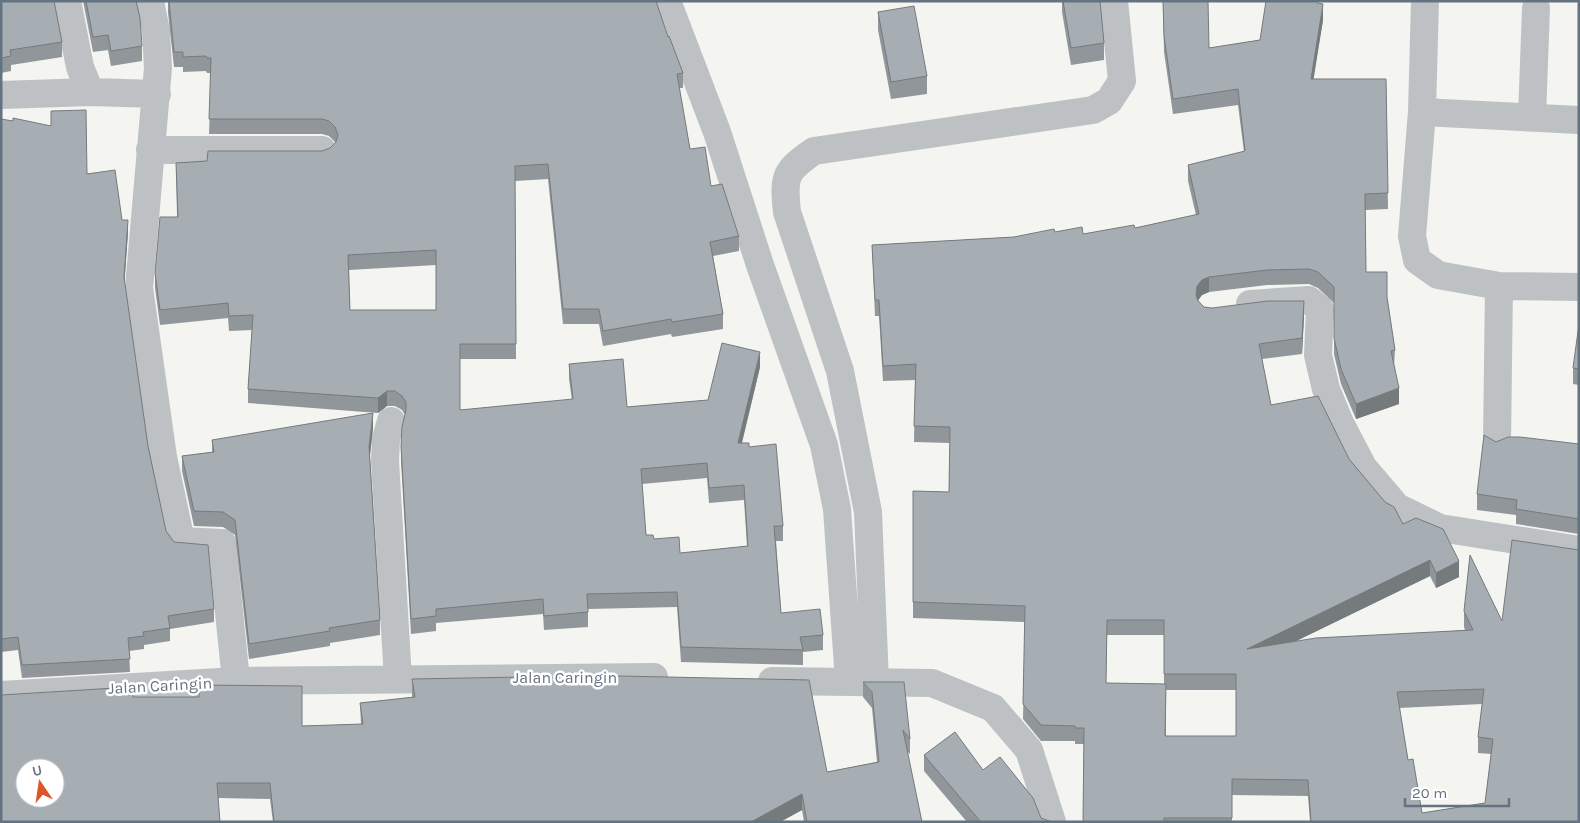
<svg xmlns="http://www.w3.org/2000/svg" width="1580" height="823" viewBox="0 0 1580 823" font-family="Karla,sans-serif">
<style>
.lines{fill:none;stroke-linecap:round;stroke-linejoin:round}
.street{stroke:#bdc1c4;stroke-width:28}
.wall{fill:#90969a;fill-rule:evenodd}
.shaded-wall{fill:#757a7d}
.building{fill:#a7aeb3;stroke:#757a7d;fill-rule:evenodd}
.labels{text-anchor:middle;stroke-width:5;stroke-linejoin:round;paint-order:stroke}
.street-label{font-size:16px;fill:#647381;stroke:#fff}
</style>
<rect width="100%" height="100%" fill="#f4f4f0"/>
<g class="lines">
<path class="street" d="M67 1 80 67 90 92
M150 1 156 31 158 68 139 288 163 457 181 541 222 543 236 681
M667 1 717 132 760 265 824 445 837 509 849 681
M1425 1 1422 112 1579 120
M1 95 90 92 157 94
M1422 112 1412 236 1417 260 1438 275 1499 286 1579 287
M1532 117 1536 8
M150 150H322
M1250 304 1309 300 1320 309 1318 355 1326 389 1340 423 1363 467 1397 507 1440 528 1579 550
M391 421 386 439 385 461 398 679
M1497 442 1499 286
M772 681 932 683 993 708 1029 750 1052 822
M875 682 868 512 840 371 787 212C783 176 785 171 814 151L1093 110 1109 101 1122 81 1114 1
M1 695 236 681 654 677"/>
</g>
<path class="wall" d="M1 1 62 42V57L11 65V71L1 73Z
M83 1H136L142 46V61L111 66 108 50 93 52Z
M168 1 668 37 683 73V88H679L690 149 711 186 739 236V251L713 256 723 314V329L672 337 671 334 603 346 599 324H563L548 179 515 181 516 359H460V410L572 400 569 379V364L627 407 708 400 760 367 742 443 749 447 783 526V541H776L781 613 823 635V650L803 652V665L681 662 677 607 588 609V627L544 630 543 614 436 623V631L411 634 401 461V446L405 415 402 410 395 406H387L378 413 248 403V389L252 330 229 331 228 318 160 325 155 288V273L177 217 176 163 207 161 322 151 330 148 336 143 329 136 322 134H209L211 73H207L206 71 183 72V67H174L168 13ZM436 265V310H350L349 270ZM707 478 709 503 744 500 747 546 680 553 646 535 642 484Z
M1062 1H1100L1104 43V60L1071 65 1062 12Z
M1163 1 1209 48 1260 40 1317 3 1323 20 1313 79H1386L1388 209 1365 210 1366 272 1387 297 1395 350 1394 366 1399 404 1356 419 1341 384 1334 354V303L1318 288 1309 284 1267 285 1209 292 1202 295 1198 300 1204 307 1212 308 1304 316 1302 354 1262 359 1271 405 1349 459 1403 524 1459 577 1436 588 1430 576 1294 642 1465 630 1464 627V611L1579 822H1310L1308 796 1232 795V822H1083L1084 744H1075V741H1041L1023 719 1025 622 913 618V491L949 492 950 443 914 442 915 380 883 381 879 316H875L872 245 1014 237 1055 232 1083 234 1135 228 1196 215 1188 181V165L1244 152 1238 105 1173 114 1164 52ZM1107 635H1164V684L1106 683ZM1166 690H1236V736H1166ZM1482 704 1478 737V753L1491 754 1485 803 1422 813 1408 760 1399 708Z
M878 12 927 76V94L891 99 878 30Z
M1 119 87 174 122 220 128 232 124 282 148 446 166 531 214 609V622L170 629V641L144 645V649L129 651 130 672 22 678 18 650 1 652Z
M1579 324V385L1573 384V368Z
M373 428 370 456 380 620V635L330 643V646L249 659 235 535 223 527 194 526 182 471V456L212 452V440Z
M1496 442 1579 444V534L1516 524V515L1477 510V494Z
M412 679 560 681 827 772 877 762 872 708 863 697V682L910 739V754L907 751 922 822H804L802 810 780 822H273L270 799 218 798 133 697 302 726 361 724 360 703 412 697Z
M924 755 983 770 1041 818 1052 822H967L924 771Z"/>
<path class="shaded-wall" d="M1323 4V20L1311 95V79Z
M128 220V232L124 290V277Z
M1209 277V292L1202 295 1197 302 1196 295 1197 286 1202 280Z
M1304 301V316L1302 354V338Z
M760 352V367L738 458V443Z
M1399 388V404L1356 419V404Z
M387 391V406L378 413V398Z
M373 413V428L369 462V447Z
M1430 560V576L1247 665V649Z
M1459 561V577L1436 588V573Z
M802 794V810L780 822H751Z"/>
<path class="building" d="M1 1H54L62 42 10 50 11 56 1 58Z
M86 1H136L140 18 142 46 111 51 108 35 93 37Z
M169 1H656L668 37 669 36 683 73 677 74 690 149 705 147 711 186 722 184 738 234 739 236 710 242 723 314 672 322 671 319 603 331 599 309H563L548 164 515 166 516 344H460V410L573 399 569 364 623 359 627 407 708 400 722 343 760 352 738 443H749V447L776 444 783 526H774L781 613 820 609 823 635 800 637 803 650 681 647 677 592 587 594 588 612 544 616 543 599 436 609V616L411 619 401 446 402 427 406 410V402L402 396 395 391H387L378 398 248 389 253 315 229 316 228 303 160 310 155 273 160 217H178L176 163 207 161 208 151H322L330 148 336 142 338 135 335 127 329 121 322 119H209L211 58H207L206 56 183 57V52H174ZM436 250V310H350L348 255ZM707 463 709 488 744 485 748 546 680 553 679 537 654 539 653 535H646L641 469Z
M1063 1H1100L1104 43 1071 48Z
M1163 1H1208L1209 48 1260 40 1266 1H1317V3L1323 4 1311 79H1386L1388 193 1365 194 1366 272H1387V297L1395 350 1391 351 1399 388 1356 404 1341 369 1334 338V287L1318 272 1309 269 1267 270 1209 277 1202 280 1197 286 1196 295 1198 301 1204 307 1212 308 1268 301H1304L1302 338 1259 344 1271 405 1318 396 1349 459 1385 502 1394 507 1403 524 1416 518 1443 529 1459 561 1436 573 1430 560 1247 649 1316 638 1473 630 1464 611 1470 555 1502 621 1512 540 1579 550V822H1311L1308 780 1232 779V818H1164V822H1083L1084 728H1075V726L1041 725 1023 704 1025 606 913 602V491L949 492 950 427 914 426 916 364 883 366 879 300H875L872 245 1014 237 1054 229 1055 232 1082 227 1083 234 1134 225 1135 228 1199 214 1188 165 1245 151 1238 89 1173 99 1164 36ZM1107 620H1164V674H1236V736H1165L1166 684 1106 683ZM1484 689 1478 737 1493 739 1485 803 1422 813 1413 759 1408 760 1397 692Z
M914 6 927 76 891 82 878 12Z
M86 110 87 174 115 170 122 220H128L124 277 148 446 166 531 174 542 208 545 214 609 168 616 170 628 143 632 144 636 128 638 130 659 22 665 18 637 1 639V119L13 121V118L51 126V111Z
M1579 324V369L1573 368Z
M373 413 369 447 380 620 329 628 330 631 249 644 235 520 223 512 194 511 182 456 214 452 212 440Z
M1484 435 1496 442 1508 437H1520L1579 444V519L1516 509 1517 500 1477 494Z
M619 676 809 680 827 772 879 762 872 692 863 682H904L910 739 903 730 922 822H807L802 794 751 822H274L270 783H217L220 822H1V695L132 687 133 697H199V685L302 686V726L363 724 360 703 415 697 412 679 523 677V681L560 677V681ZM25 768H55V798H25Z
M955 732 983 770 1000 757 1033 798 1041 818 1052 822H981L924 755Z"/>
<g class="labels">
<g class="street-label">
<text x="565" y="683">Jalan Caringin</text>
<text transform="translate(160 685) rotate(-3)" y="6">Jalan Caringin</text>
</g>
</g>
<rect width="1580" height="823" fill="none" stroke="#647381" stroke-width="5"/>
<g transform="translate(40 783) rotate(347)"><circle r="24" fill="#ffffff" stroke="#c1c7cd"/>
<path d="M0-4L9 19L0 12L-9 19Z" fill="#dd5628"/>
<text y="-8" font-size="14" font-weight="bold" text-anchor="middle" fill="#647381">U</text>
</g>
<path d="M1405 798v8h104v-8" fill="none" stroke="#647381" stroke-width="2.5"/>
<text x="1412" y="798" font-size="15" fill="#647381" stroke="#ffffff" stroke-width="4" paint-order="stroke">20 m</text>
</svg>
